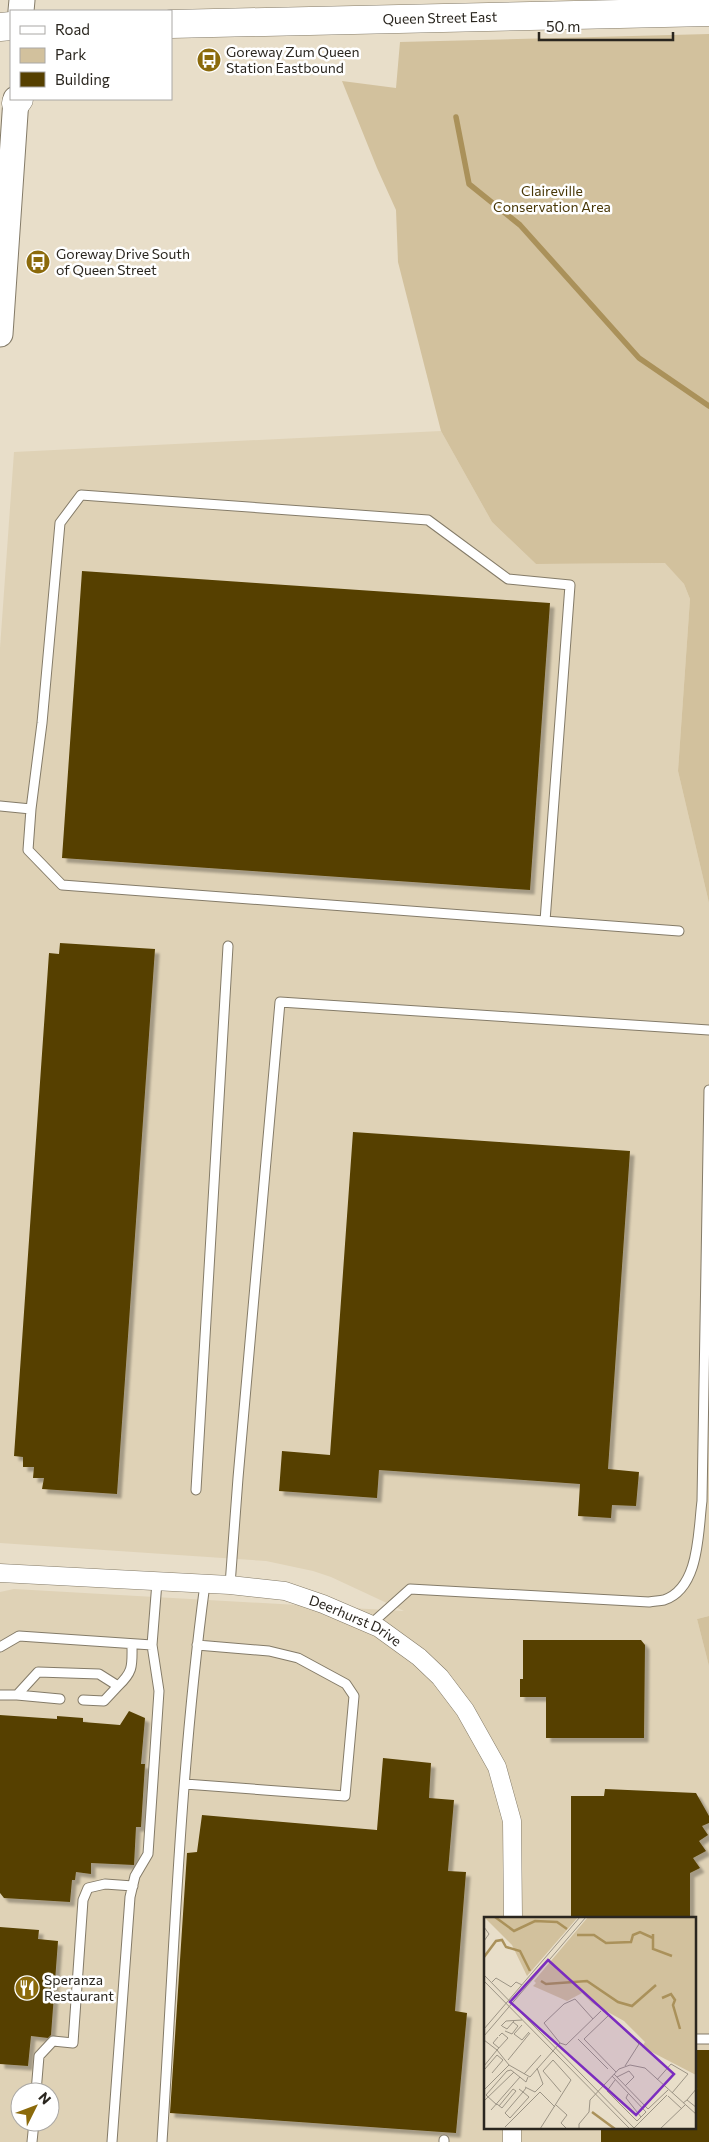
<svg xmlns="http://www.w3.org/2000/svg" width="709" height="2142" viewBox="0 0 709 2142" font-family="Commissioner,sans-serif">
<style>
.built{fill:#dfd2b6;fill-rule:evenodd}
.green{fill:#d2c19d}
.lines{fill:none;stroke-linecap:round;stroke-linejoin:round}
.stream{stroke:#aa915a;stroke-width:5.5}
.building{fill:#564000;filter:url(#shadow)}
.service-casing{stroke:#847b68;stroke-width:11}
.minor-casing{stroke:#847b68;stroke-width:19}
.secondary-casing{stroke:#847b68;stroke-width:27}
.primary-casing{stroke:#847b68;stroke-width:29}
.service{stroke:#fff;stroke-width:9}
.minor{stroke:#fff;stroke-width:18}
.secondary{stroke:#fff;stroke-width:25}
.primary{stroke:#fff;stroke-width:28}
.labels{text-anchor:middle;stroke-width:5;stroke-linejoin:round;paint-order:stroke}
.street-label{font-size:14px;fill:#2a261f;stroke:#fff}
.poi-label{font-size:14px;fill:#2a261f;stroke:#fff;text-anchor:start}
.park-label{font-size:14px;fill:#483707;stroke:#fff}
.inset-river{fill:none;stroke:#aa915a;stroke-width:2.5}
.inset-road{fill:none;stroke:#9c9485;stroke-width:1}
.view{fill:#7b2cbf;fill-opacity:0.15;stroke:#7b2cbf;stroke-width:2.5}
.inset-edge{fill:none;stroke:#2a261f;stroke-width:2.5}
</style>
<defs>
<filter id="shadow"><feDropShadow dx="4.5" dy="4.5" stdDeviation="1" flood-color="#0004"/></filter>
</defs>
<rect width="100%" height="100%" fill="#e8dec9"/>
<path class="built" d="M441 431 492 522 536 564 666 563 684 584 690 599 678 771 709 903V1616L697 1619 709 1666V2142H0V1592L14 1589 404 1611 331 1577 313 1571 266 1561 0 1543V648L14 452ZM485 1918H695V2128H485ZM20 2092H50V2122H20Z"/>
<path class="green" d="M709 34V903L678 771 690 599 684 584 665 563 536 564 492 522 441 431 398 262 396 210 377 168 342 81 396 88 400 42Z
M709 1616V1666L697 1619Z"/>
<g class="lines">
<path class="stream" d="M456 117 469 184 520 225 639 358 709 406"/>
</g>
<path class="building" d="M82 571 550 603 530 890 62 858Z
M60 943 155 949 117 1494 42 1489 44 1478H33L34 1467H23V1457L14 1456 49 953 59 954Z
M353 1132 630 1151 608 1469 639 1472 636 1506 612 1505 611 1518 578 1516 580 1484 379 1470 377 1498 279 1491 282 1451 330 1455Z
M523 1640H641L645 1645 644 1738H546V1697H520V1679H523Z
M129 1711 145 1718 141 1764H145L141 1827H136L134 1865 91 1863V1874L76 1872 75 1880H72L70 1902 4 1898 0 1893V1715L57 1719V1716L83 1718V1722L120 1725Z
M383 1758 431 1763 429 1798 454 1800 448 1871 466 1872 455 2011 467 2013 456 2133 170 2113 187 1853 197 1852 202 1815 377 1830Z
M605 1789 696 1793 709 1816V1823L702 1826 708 1835 699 1841 706 1851 693 1858 700 1868 690 1873V1918H571V1796H604Z
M0 1927 39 1930 38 1939 58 1941 51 2035 48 2038 31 2036 28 2066 0 2064Z
M695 2050H709V2142H601V2128H695Z"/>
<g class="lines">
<defs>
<path id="service" d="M0 806 31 809 28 850 62 885 679 931
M31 809 42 723 60 523 81 495 428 520 508 579 570 585 545 921
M196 1490 228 946
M230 1585 238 1478 280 1002 709 1030
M371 1624 410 1589 649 1602C654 1601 659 1601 664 1600 700 1588 698 1531 702 1501L709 1090
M0 1647 19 1636 152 1645
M0 1695H17L38 1672 99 1674 118 1686C134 1671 132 1665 132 1644
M17 1695 60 1699
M83 1700 104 1701 118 1686
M185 1784 345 1796 354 1696 346 1684 298 1658 269 1651 197 1645
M695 2039H709
M36 2092 39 2056 53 2041 73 2043 83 1900 88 1888 105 1884 133 1886
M32 2142 34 2122
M112 2142 130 1897 135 1876 148 1854 159 1691 152 1645 157 1582
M162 2142C174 1956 180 1769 205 1584
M444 2142V2140"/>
<g id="minor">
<path id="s1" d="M0 1573 230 1585 285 1591 323 1604 379 1628 419 1657 440 1677 465 1710 497 1767 512 1821 513 1918"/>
<path d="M512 2142V2128"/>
</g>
<path id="secondary" d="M21 11 22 0
M0 334 16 99"/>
<g id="primary">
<path id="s2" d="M171 24 709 12"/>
<path d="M0 27 11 26"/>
<path d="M16 103 19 99"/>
</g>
</defs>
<use href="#service" class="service-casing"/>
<use href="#minor" class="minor-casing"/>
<use href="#secondary" class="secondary-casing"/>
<use href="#primary" class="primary-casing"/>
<use href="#service" class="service"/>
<use href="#minor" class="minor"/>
<use href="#secondary" class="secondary"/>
<use href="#primary" class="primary"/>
</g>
<defs>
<symbol id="bus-disc" viewBox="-11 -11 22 22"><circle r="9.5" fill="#8b6a0b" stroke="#fff"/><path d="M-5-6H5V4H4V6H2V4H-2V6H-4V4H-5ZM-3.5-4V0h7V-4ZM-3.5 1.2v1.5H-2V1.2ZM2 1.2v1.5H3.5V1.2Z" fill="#fff"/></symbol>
<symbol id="restaurant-disc" viewBox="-11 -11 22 22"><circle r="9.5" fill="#8b6a0b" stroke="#fff"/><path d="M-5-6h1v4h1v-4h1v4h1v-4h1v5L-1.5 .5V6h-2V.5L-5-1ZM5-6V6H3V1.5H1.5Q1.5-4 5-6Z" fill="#fff"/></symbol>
</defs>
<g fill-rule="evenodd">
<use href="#bus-disc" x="195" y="46" width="28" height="28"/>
<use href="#bus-disc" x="24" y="248" width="28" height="28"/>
<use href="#restaurant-disc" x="13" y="1974" width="28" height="28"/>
</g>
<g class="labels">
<g class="street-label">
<text dy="5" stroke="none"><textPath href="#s2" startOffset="269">Queen Street East</textPath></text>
<text dy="5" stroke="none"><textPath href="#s1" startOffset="362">Deerhurst Drive</textPath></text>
</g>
<g class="poi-label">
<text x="226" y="57">Goreway Zum Queen<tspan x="226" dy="16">Station Eastbound</tspan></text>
<text x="56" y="259">Goreway Drive South<tspan x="56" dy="16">of Queen Street</tspan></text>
<text x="44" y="1985">Speranza<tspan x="44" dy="16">Restaurant</tspan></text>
</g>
<g class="park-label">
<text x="552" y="196">Claireville<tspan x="552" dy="16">Conservation Area</tspan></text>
</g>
</g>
<g transform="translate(484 1917)">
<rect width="212" height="212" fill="#e8dec9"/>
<path d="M0 0H94L43 59 28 28ZM104 0H212V158L158 130 161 125 140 104 108 86 98 76 83 84 49 69 52 66 50 64Z" fill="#d2c19d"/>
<path class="inset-river" d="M11 0 30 14 51 4 73 5 83 12M169 17V32L188 39M93 18H110L122 26 147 25 149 18 156 15 169 21M0 40 12 24 18 23 22 30 36 34 46 54M57 64 62 67 103 64 134 85 148 89 172 68M178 81 187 77 191 83 189 88 196 112M108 195 131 212"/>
<path class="inset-road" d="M0 10 5 17 0 24M0 58 151 212M0 64 146 212M8 65 12 61 27 70 32 65 38 68M38 108 30 117 38 123 45 115M17 109 22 104 38 103M18 109 23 112 30 104M0 112 96 0M21 114 28 117 34 109 29 105M0 119 102 0M14 120 9 126 15 131M94 122 124 152M0 123 13 133 24 121 18 116 15 119M76 126 60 106 80 87 91 82 109 102M24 143 46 116M0 149 13 133 25 148M1 152 13 138 19 143 8 156M132 155 100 122 125 98 155 127 141 149M40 157 57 138M130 157 164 192 184 173M128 159 162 195 153 204 123 174 131 163M133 160 145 154 150 160 141 169M173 163 187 147 204 157 188 176M41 170 51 175 59 167 53 151M35 172 39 175 45 180 26 201 21 196 39 175 42 171M0 173 25 148 46 160 76 126 82 128 117 94M144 177 142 181 157 200M184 179 198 192M1 183 30 155M203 183 213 171M199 186 203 183 213 191M13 187 18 191 32 174 29 172 15 189M13 188 2 178 23 154 27 153 42 165 44 160M72 188 83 198 77 206 83 212M7 193 36 160M21 210 56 175 71 190M150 211 183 178M56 212 87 163 69 143 59 154 77 175M95 212V207L105 195 106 183 135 152 146 148 161 151 213 198M176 212 201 188"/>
<path class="view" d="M64 43 190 157 152 198 26 85Z"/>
<rect width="212" height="212" class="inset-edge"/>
</g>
<rect x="10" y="10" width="162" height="90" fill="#ffffff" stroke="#aaa8a5"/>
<rect x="20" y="26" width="25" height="8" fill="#ffffff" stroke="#aaa8a5"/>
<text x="55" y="35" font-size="15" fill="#2a261f">Road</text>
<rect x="20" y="48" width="25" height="15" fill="#d2c19d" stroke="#aaa8a5"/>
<text x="55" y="60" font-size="15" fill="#2a261f">Park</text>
<rect x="20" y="72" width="25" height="15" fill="#564000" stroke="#aaa8a5"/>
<text x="55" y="85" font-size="15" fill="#2a261f">Building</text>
<g transform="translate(35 2107) rotate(48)"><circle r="24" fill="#ffffff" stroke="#aaa8a5"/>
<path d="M0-4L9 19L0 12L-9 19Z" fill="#8b6a0b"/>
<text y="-8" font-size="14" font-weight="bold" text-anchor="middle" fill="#2a261f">N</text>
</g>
<path d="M539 32v8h134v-8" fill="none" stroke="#2a261f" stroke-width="2.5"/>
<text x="546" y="32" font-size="15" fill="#2a261f" stroke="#ffffff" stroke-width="4" paint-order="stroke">50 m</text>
</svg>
